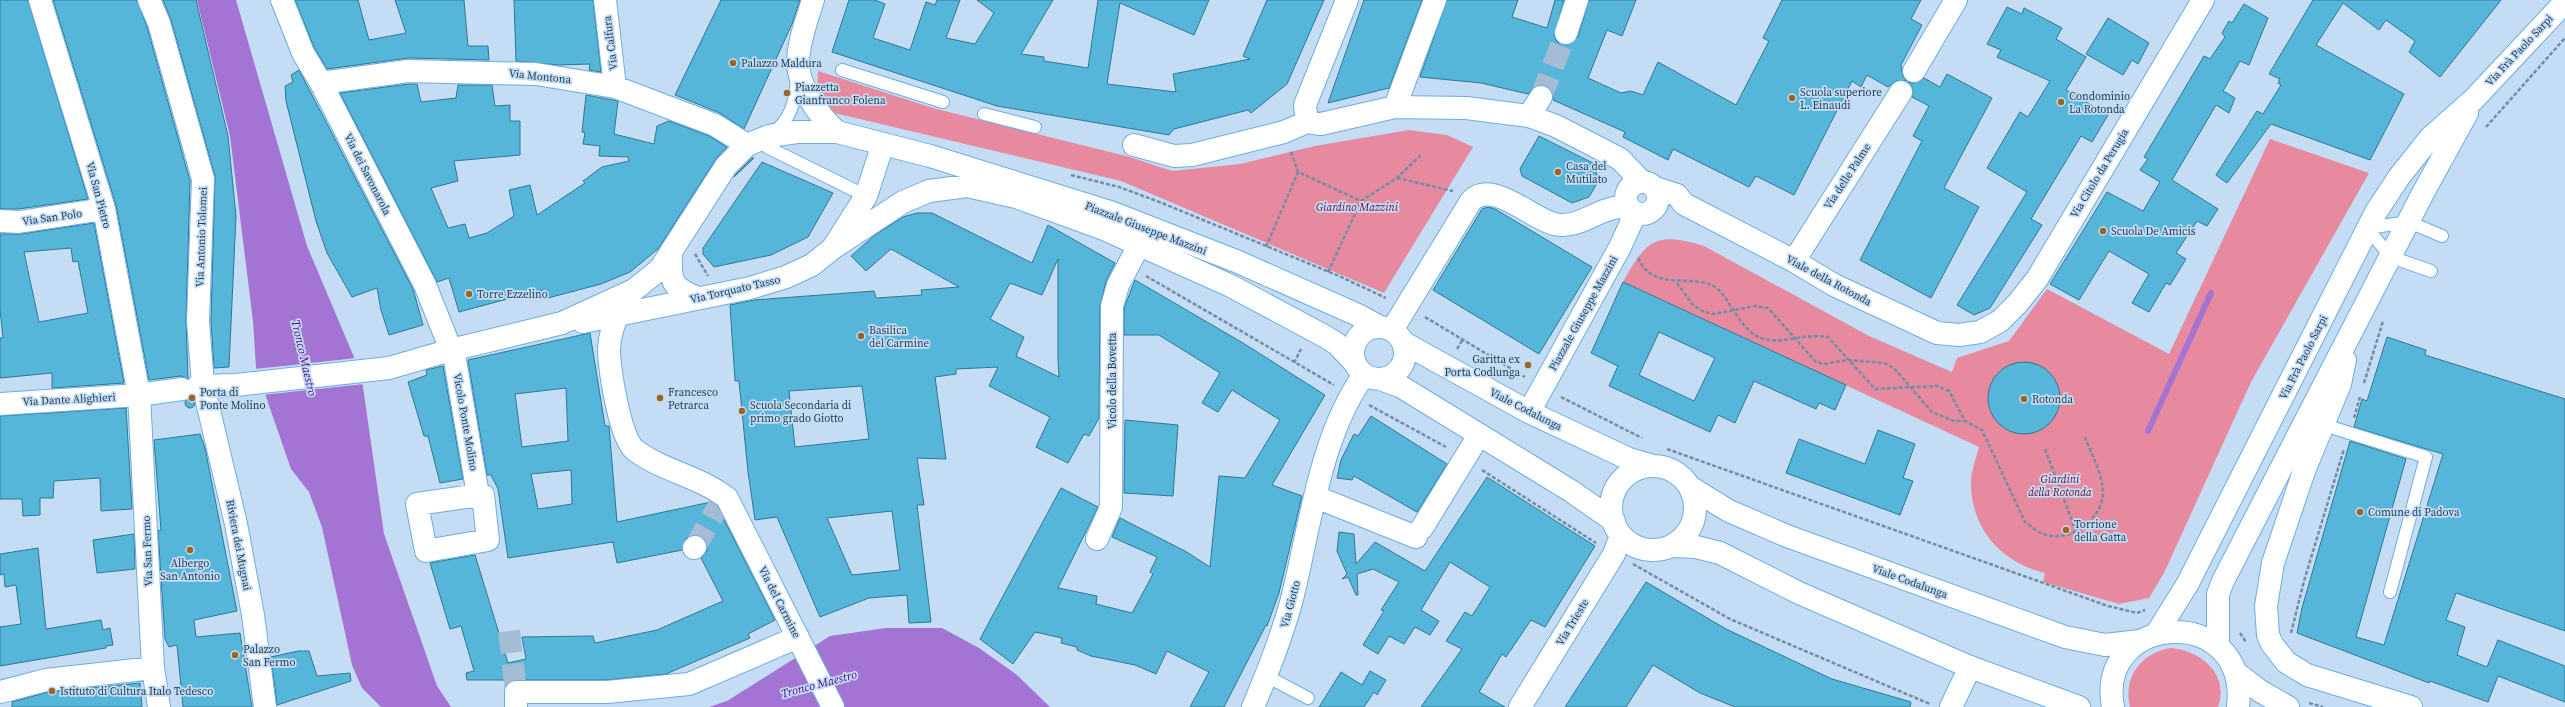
<svg xmlns="http://www.w3.org/2000/svg" width="2565" height="707" viewBox="0 0 2565 707" font-family="'Source Serif 4',serif">
<style>
.green{fill:#e78a9f}
.water{fill:#a374d4}
.pier{fill:#c4ddf4}
.lines{fill:none;stroke-linecap:round;stroke-linejoin:round}
.stream{stroke:#a374d4;stroke-width:6}
.building{fill:#56b6da;stroke:#2e7893;fill-rule:evenodd}
.street-tunnel{stroke:#a4bdd4;stroke-width:22;stroke-dasharray:22 11;stroke-linecap:butt}
.lane-casing{stroke:#6cade3;stroke-width:14}
.street-casing{stroke:#6cade3;stroke-width:24}
.secondary-casing{stroke:#6cade3;stroke-width:24}
.path{stroke:#738da3;stroke-width:2.5;stroke-dasharray:4 2;stroke-linecap:butt}
.lane{stroke:#fff;stroke-width:12}
.street{stroke:#fff;stroke-width:22}
.secondary{stroke:#fff;stroke-width:22}
.poi-dot{fill:#9e6522;stroke:#c4ddf4;stroke-width:1.5}
.labels{text-anchor:middle;stroke-width:3.5;stroke-linejoin:round;paint-order:stroke}
.street-label{font-size:11px;fill:#243f55;stroke:#c4ddf4}
.poi-label{font-size:11px;fill:#243f55;stroke:#c4ddf4;text-anchor:start}
.park-label{font-size:11px;font-style:italic;fill:#740533;stroke:#c4ddf4}
.water-label{font-size:12px;font-style:italic;fill:#520582;stroke:#c4ddf4}
</style>
<rect width="100%" height="100%" fill="#c4ddf4"/>
<path class="green" d="M818 71 933 108 1130 157 1172 171 1240 164 1315 146 1409 130 1447 135 1473 147 1384 293 1121 181 826 111 817 98Z
M2270 139 2369 173 2251 382 2164 573 2149 598 2119 604 2043 582 2045 573C2002 563 1971 529 1971 483 1971 471 1976 459 1979 447L1623 282C1646 240 1656 231 1704 246L1869 336 1952 372 1957 358 2009 341 2047 289 2169 354Z
M2170 648C2200 650 2230 674 2218 707H2130C2123 676 2141 654 2170 648Z"/>
<path class="water" d="M197 0H236L307 246 354 357 363 387 384 534 437 686 451 707H381L362 688 352 665 322 527 309 492 291 469 256 368 253 321 230 136Z
M886 628H942L979 648 1017 675 1050 707H709L727 701 830 636Z"/>
<path class="pier" d="M356 358 364 384 262 395 254 369 303 364V360L310 359 311 363Z"/>
<g class="lines">
<path class="stream" d="M2148 431 2211 293"/>
</g>
<path class="building" d="M0 0H28L88 199 18 209H0Z
M53 0H137L147 27 190 181 186 321 188 379 181 376 149 380 116 205Z
M163 0H196L228 136 236 216 229 367 214 368 211 321 215 176 171 20Z
M295 0H358L369 40 406 33 395 0H464L468 46H488L489 60 408 58 327 69 314 47Z
M514 0H593L601 72 589 70 590 64 558 65 516 61Z
M721 0H800L792 24 744 129 720 113 675 95Z
M849 0H875L885 4 873 38 910 50 926 2 935 5 937 0H960L946 38 975 44 994 13 977 0H1053L1021 54 1044 57V61L1088 68 1098 0H1209L1194 35 1120 3 1107 84 1176 92 1173 74 1250 59 1243 56 1267 0H1324L1287 84 1251 113 1248 110 1174 129 1169 135 997 106 832 52Z
M1364 0H1422L1389 88 1328 103Z
M1447 0H1518L1512 17 1547 28 1555 0H1564L1554 35 1557 42 1568 45 1578 37 1589 0H1636L1622 36 1607 30 1588 78 1621 93 1631 91 1643 95 1658 62 1736 105 1769 41 1763 38 1782 0H1921L1911 19 1922 25 1901 65 1903 77 1907 81H1896L1888 87 1867 75 1861 87 1852 81 1794 195 1756 176 1749 187 1673 149 1668 160 1623 137 1625 132 1553 100 1552 92 1547 86H1536L1528 94 1481 83 1420 77Z
M2313 0H2501L2440 77 2409 52 2415 41 2386 20 2379 30 2343 3 2316 45 2404 94 2370 160 2271 124 2227 183 2216 175 2257 111 2263 114 2281 85 2278 83 2280 79 2269 74Z
M2244 4 2268 18 2249 65 2240 61 2223 91 2235 98 2229 113 2216 105 2172 180 2218 209 2207 226 2197 221 2176 253 2186 259 2170 285 2166 283 2149 312 2132 303 2149 274 2109 251 2079 300 2050 284 2107 192 2143 211 2160 182 2140 170 2148 159 2144 157 2204 56 2210 59 2225 37 2222 33 2229 21 2232 23Z
M2007 7 2022 14 2024 8 2062 28 2056 39 2086 57 2066 90 2108 115 2092 142 2081 136 2031 219 2042 225 1990 308 1974 315 1957 305 2027 192 1987 168 2020 112 2028 117 2050 81 1997 57 2001 50 1987 44Z
M2108 18 2149 43 2138 64 2132 60 2123 75 2086 54Z
M299 70 413 289 423 325 389 335 381 310 377 288 352 297 327 253 316 221 286 101 285 86 293 82 291 75Z
M1947 74 1992 98 1944 188 1979 207 1931 298 1860 260 1922 141 1913 136 1929 106 1912 97V87L1908 82 1914 83 1924 78 1940 87Z
M409 84H417L421 102 456 98 458 85H492L495 106 510 105V121H520V155L454 161 458 181 431 188 448 228 465 224 469 238 487 233 514 216 509 190 530 185 537 215 585 183 583 181 602 167 629 161 628 157 599 156 600 146 583 144 585 133 582 132 586 95 618 101 614 134 654 144 657 126 669 121 709 136 727 147 716 159 658 249 630 272 601 284 544 299 541 290 459 312 449 278 437 282 340 93Z
M1539 136 1593 163 1599 180 1589 197 1572 203 1522 176 1520 169Z
M752 158H754L734 177 736 174Z
M762 162 833 193 808 237 771 255 714 267 703 254V248Z
M1488 207 1495 209 1592 267 1539 354 1433 290 1482 209Z
M917 213H932L1032 263 1048 225 1115 263 1106 281 1100 306 1099 418 1089 436 1084 434 1068 463 1036 447 1050 417 989 386 998 367 956 369V374L935 377 946 459 917 458 924 505H917L931 622 909 623 907 595 869 598 820 617 777 517 755 520 748 472 739 381H735L730 305 754 300 874 291 876 298 922 295 921 290 959 287 891 249 866 271 851 256 875 235 903 217ZM1058 259V360L1059 377 1016 356 1024 337 990 319 1010 283 1042 295ZM862 386 869 439 795 447 789 391ZM892 511 900 570 852 575 827 518Z
M94 223 124 383 52 388V373L0 378V338H3L0 309V234H21ZM71 248 73 262 78 261 88 313 39 322 24 252Z
M1135 280 1243 343 1325 395 1272 485 1302 496 1279 593 1267 626 1266 625 1224 707H1190L1209 672 1167 651 1156 674 1135 665 1091 656 1077 650V647L1061 643 1062 638 1035 632 1013 664 980 639 1061 488 1098 507 1058 588 1097 596 1096 604 1132 613 1153 574 1150 572 1157 557 1112 537 1120 518 1185 551 1210 567 1219 476 1245 478 1280 420 1232 390 1218 412 1202 403 1220 373 1159 335H1124V308Z
M1623 282 1846 385 1835 410 1819 403 1816 409 1754 381 1735 423 1718 415 1710 432 1609 386 1618 366 1591 353ZM1659 332 1715 358 1694 401 1639 375Z
M590 333 605 426H609L617 522 711 502 717 506 775 620 748 634 750 638 666 674 606 680H467L466 673 474 671 461 626 450 629 430 563 475 555 508 663 526 659 522 637 593 636 595 643 657 630 723 601 701 558 707 551V544L704 538 698 535 686 538 682 550 617 563 613 542 508 558 498 489 491 475H487L468 360ZM566 388 568 441 522 447 515 394ZM571 470 572 504 538 509 531 474Z
M2387 337 2426 350 2425 355 2565 399V631L2456 593 2446 620 2465 627 2457 655 2487 667 2498 640 2565 666V702L2498 676 2488 702 2430 681 2429 683 2297 633 2302 608 2350 441 2406 459 2356 637 2384 645 2443 454 2354 427 2362 399 2367 401Z
M1988 398a36 36 0 1 1 72 0a36 36 0 1 1-72 0Z
M443 366 463 479 440 483 428 436H424L408 382 427 375 426 370Z
M185 403a5 5 0 1 1 10 0a5 5 0 1 1-10 0Z
M126 408 132 509 101 511 100 478 54 481 53 498H40V515L23 516 22 499H0V416Z
M1371 416 1447 464 1417 512 1354 476 1352 480 1337 478 1341 460 1354 434 1358 436Z
M1125 420 1178 425 1173 496 1124 493Z
M1878 430 1915 444 1903 478 1913 481 1900 515 1786 473 1799 439 1865 464Z
M200 434 205 448 237 611 194 620 196 637 240 633 252 707H183L177 645 169 647 165 639 158 531 161 530 154 440Z
M1487 477 1595 546 1545 627 1531 620 1506 657 1502 654 1479 692 1505 707H1421L1462 649 1446 641 1465 612 1472 616 1490 587 1450 562 1421 610 1439 621 1430 635 1415 627 1404 644 1389 636 1378 654 1363 645 1384 611 1381 610 1399 582 1373 569 1357 574 1358 595H1356L1348 577 1342 579 1347 574 1337 551 1339 532 1354 534 1356 564 1375 542 1425 571Z
M134 534 135 569 97 573 93 540Z
M38 548 46 629 101 620 103 630 110 628 113 645 106 646V648L0 666V627L21 624 16 585 5 587 4 574 0 575V554Z
M1646 582 1726 629 1832 679 1911 702 1910 707H1735L1700 693 1653 665 1626 707H1565Z
M298 651H309L317 676 350 673 351 681 277 705 271 657Z
M1370 671 1386 680 1377 695 1374 692 1364 707H1319L1341 672 1362 685Z
M140 683 142 707H12V702L48 692Z"/>
<g class="lines">
<path class="street-tunnel" d="M1541 97 1566 33
M695 547 722 500
M509 631 516 692"/>
<defs>
<path id="lane" d="M842 70 943 102
M984 114 1035 127
M772 134C790 120 795 103 797 81
M762 138 767 147 866 196
M2367 228 2391 257 2431 271
M2367 228 2409 222 2442 236
M2324 425 2426 457 2390 592
M1266 676 1308 698"/>
<path id="street" d="M40 0 104 209 139 395 153 668 159 707
M149 0 159 23 203 179 198 321 203 385 236 524 253 615 265 707
M282 0 303 53 321 83 425 285 455 360 478 495
M605 0 615 87
M1566 33 1577 0
M1914 71 1956 0
M321 83 408 71 536 74 615 87 715 125 747 145
M1395 107 1435 0
M1529 116 1541 97
M1307 122 1305 105 1347 0
M1134 145 1174 156 1192 155 1284 132 1307 122 1321 124 1395 107 1466 108 1529 116 1556 126 1620 159 1642 182
M1626 198a16 16 0 1 1 32 0a16 16 0 1 1-32 0Z
M1655 188 1677 195 1684 204 1794 261 1834 285 1937 333 1959 335 1980 332 2000 321 2017 304 2037 279 2203 0
M0 221 19 222 104 209
M833 248 866 196 883 144
M1794 261 1901 92
M626 301C616 314 609 335 609 352 610 372 620 439 635 450 662 471 699 476 727 498L833 707
M1392 330 1471 201C1491 179 1531 218 1554 224 1582 230 1601 204 1628 207
M1529 412 1620 247 1631 223 1632 212
M2304 471 2273 563 2266 606 2268 635 2272 644 2286 662 2307 675 2411 707
M480 495H483L488 540 426 551 417 504Z
M1316 497 1416 537
M1422 528 1479 435
M1097 539 1111 507 1112 306 1118 285 1148 228
M694 548 695 547
M0 692 46 680 153 668
M516 707V692H607L689 684 798 637
M1253 707C1268 672 1282 636 1292 599 1310 527 1320 436 1364 375
M1951 707 1970 667"/>
<path id="secondary" d="M813 0C807 19 799 40 798 60 797 86 819 116 837 132
M671 255C670 282 672 288 698 298
M583 322 750 288 786 277 812 265 833 248 903 202 929 191 967 186 1016 197 1104 229 1231 286 1326 337 1337 344 1354 362
M1353 353a26 26 0 1 1 52 0a26 26 0 1 1-52 0Z
M1404 343 1529 412 1629 459 1653 466
M1380 379 1400 386 1571 491 1614 521
M198 386 236 385 389 368 451 350 562 323 634 290 660 269 726 166 747 145 769 136 797 132H837L930 156 1110 212 1236 261 1360 316 1378 326
M0 404 139 395 182 389
M1611 508a42 42 0 1 1 84 0a42 42 0 1 1-84 0Z
M2304 471 2340 384 2345 360
M1690 487 1729 511 1787 536 2065 637 2105 645 2140 641
M1673 546 1696 547 1720 553 1799 593 1970 667 2079 707
M2157 633 2188 583 2376 212 2399 177 2430 138 2474 99 2565 2
M2218 647V594L2223 581 2423 193 2467 113
M2235 672 2260 691 2288 707
M1520 707 1614 554 1621 535
M2113 707C2095 612 2250 602 2238 707"/>
</defs>
<use href="#lane" class="lane-casing"/>
<use href="#street" class="street-casing"/>
<use href="#secondary" class="secondary-casing"/>
<path class="path" d="M2486 127 2565 38
M1291 152 1298 172 1361 201
M1071 175 1119 187 1162 203 1339 276 1386 298
M1397 178 1453 191
M1266 247 1298 172
M695 254 708 276
M1638 258C1653 291 1687 275 1712 285 1729 293 1739 333 1764 339 1782 344 1807 333 1828 337L1875 389 1937 386 1949 391 1965 421 1982 430 2025 522C2033 528 2041 535 2052 536 2076 538 2102 518 2103 493 2103 474 2091 454 2085 437
M1328 272 1361 201 1397 178 1422 154
M1146 276 1334 385
M1677 283 1693 305 1704 312 1714 314 1755 306 1768 308 1816 362 1824 364 1848 360 1884 363 1894 368 1932 412 1954 421H1964
M1425 317 1525 377
M1457 349 1463 339
M1294 363 1301 349
M2364 383 2383 321
M1561 397 1642 438
M1369 405 1446 447
M2354 418 2360 397
M1667 449 2108 606 2137 613 2145 610
M2045 449 2076 531
M1482 470 1596 543
M1633 564 1730 619 1930 704
M2240 633 2246 642
M2291 633 2304 581 2344 449
M2309 703 2323 707"/>
<use href="#lane" class="lane"/>
<use href="#street" class="street"/>
<use href="#secondary" class="secondary"/>
</g>
<g class="poi-dot">
<circle cx="733" cy="63" r="4"/>
<circle cx="787" cy="93" r="4"/>
<circle cx="1792" cy="98" r="4"/>
<circle cx="2061" cy="102" r="4"/>
<circle cx="1558" cy="172" r="4"/>
<circle cx="2103" cy="231" r="4"/>
<circle cx="469" cy="294" r="4"/>
<circle cx="861" cy="336" r="4"/>
<circle cx="1528" cy="365" r="4"/>
<circle cx="192" cy="398" r="4"/>
<circle cx="660" cy="398" r="4"/>
<circle cx="2024" cy="399" r="4"/>
<circle cx="742" cy="411" r="4"/>
<circle cx="2360" cy="512" r="4"/>
<circle cx="2066" cy="530" r="4"/>
<circle cx="190" cy="550" r="4"/>
<circle cx="235" cy="655" r="4"/>
<circle cx="52" cy="691" r="4"/>
</g>
<g class="labels">
<g class="street-label">
<text transform="translate(610 43) rotate(-97)" y="4">Via Calfura</text>
<text transform="translate(2519 50) rotate(-47)" y="4">Via Frà Paolo Sarpi</text>
<text transform="translate(540 76) rotate(6)" y="4">Via Montona</text>
<text transform="translate(2099 173) rotate(-59)" y="4">Via Citolo da Perugia</text>
<text transform="translate(368 174) rotate(63)" y="4">Via dei Savonarola</text>
<text transform="translate(1847 176) rotate(-57)" y="4">Via delle Palme</text>
<text transform="translate(99 195) rotate(75)" y="4">Via San Pietro</text>
<text transform="translate(52 217) rotate(-8)" y="4">Via San Polo</text>
<text transform="translate(1146 228) rotate(21)" y="4">Piazzale Giuseppe Mazzini</text>
<text transform="translate(201 237) rotate(-88)" y="4">Via Antonio Tolomei</text>
<text transform="translate(1829 280) rotate(28)" y="4">Viale della Rotonda</text>
<text transform="translate(735 289) rotate(-13)" y="4">Via Torquato Tasso</text>
<text transform="translate(1583 313) rotate(-61)" y="4">Piazzale Giuseppe Mazzini</text>
<text transform="translate(2303 357) rotate(-63)" y="4">Via Frà Paolo Sarpi</text>
<text transform="translate(1112 381) rotate(-90)" y="4">Vicolo della Bovetta</text>
<text transform="translate(69 399) rotate(-3)" y="4">Via Dante Alighieri</text>
<text transform="translate(1526 409) rotate(27)" y="4">Viale Codalunga</text>
<text transform="translate(466 422) rotate(80)" y="4">Vicolo Ponte Molino</text>
<text transform="translate(239 545) rotate(79)" y="4">Riviera dei Mugnai</text>
<text transform="translate(147 551) rotate(-92)" y="4">Via San Fermo</text>
<text transform="translate(1910 581) rotate(20)" y="4">Viale Codalunga</text>
<text transform="translate(780 602) rotate(63)" y="4">Via del Carmine</text>
<text transform="translate(1290 604) rotate(-75)" y="4">Via Giotto</text>
<text transform="translate(1572 622) rotate(-59)" y="4">Via Trieste</text>
</g>
<g class="poi-label">
<text x="741" y="67">Palazzo Maldura</text>
<text x="795" y="91">Piazzetta<tspan x="795" dy="13">Gianfranco Folena</tspan></text>
<text x="1800" y="96">Scuola superiore<tspan x="1800" dy="13">L. Einaudi</tspan></text>
<text x="2069" y="100">Condominio<tspan x="2069" dy="13">La Rotonda</tspan></text>
<text x="1566" y="170">Casa del<tspan x="1566" dy="13">Mutilato</tspan></text>
<text x="2111" y="235">Scuola De Amicis</text>
<text x="477" y="298">Torre Ezzelino</text>
<text x="869" y="334">Basilica<tspan x="869" dy="13">del Carmine</tspan></text>
<text x="1520" y="363" text-anchor="end">Garitta ex<tspan x="1520" dy="13">Porta Codlunga</tspan></text>
<text x="200" y="396">Porta di<tspan x="200" dy="13">Ponte Molino</tspan></text>
<text x="668" y="396">Francesco<tspan x="668" dy="13">Petrarca</tspan></text>
<text x="2032" y="403">Rotonda</text>
<text x="750" y="409">Scuola Secondaria di<tspan x="750" dy="13">primo grado Giotto</tspan></text>
<text x="2368" y="516">Comune di Padova</text>
<text x="2074" y="528">Torrione<tspan x="2074" dy="13">della Gatta</tspan></text>
<text x="190" y="567" text-anchor="middle">Albergo<tspan x="190" dy="13">San Antonio</tspan></text>
<text x="243" y="653">Palazzo<tspan x="243" dy="13">San Fermo</tspan></text>
<text x="60" y="695">Istituto di Cultura Italo Tedesco</text>
</g>
<g class="park-label">
<text x="1357" y="211">Giardino Mazzini</text>
<text x="2060" y="483">Giardini<tspan x="2060" dy="13">della Rotonda</tspan></text>
</g>
<g class="water-label">
<text transform="translate(304 358) rotate(77)" y="4">Tronco Maestro</text>
<text transform="translate(819 684) rotate(-15)" y="4">Tronco Maestro</text>
</g>
</g>
</svg>
